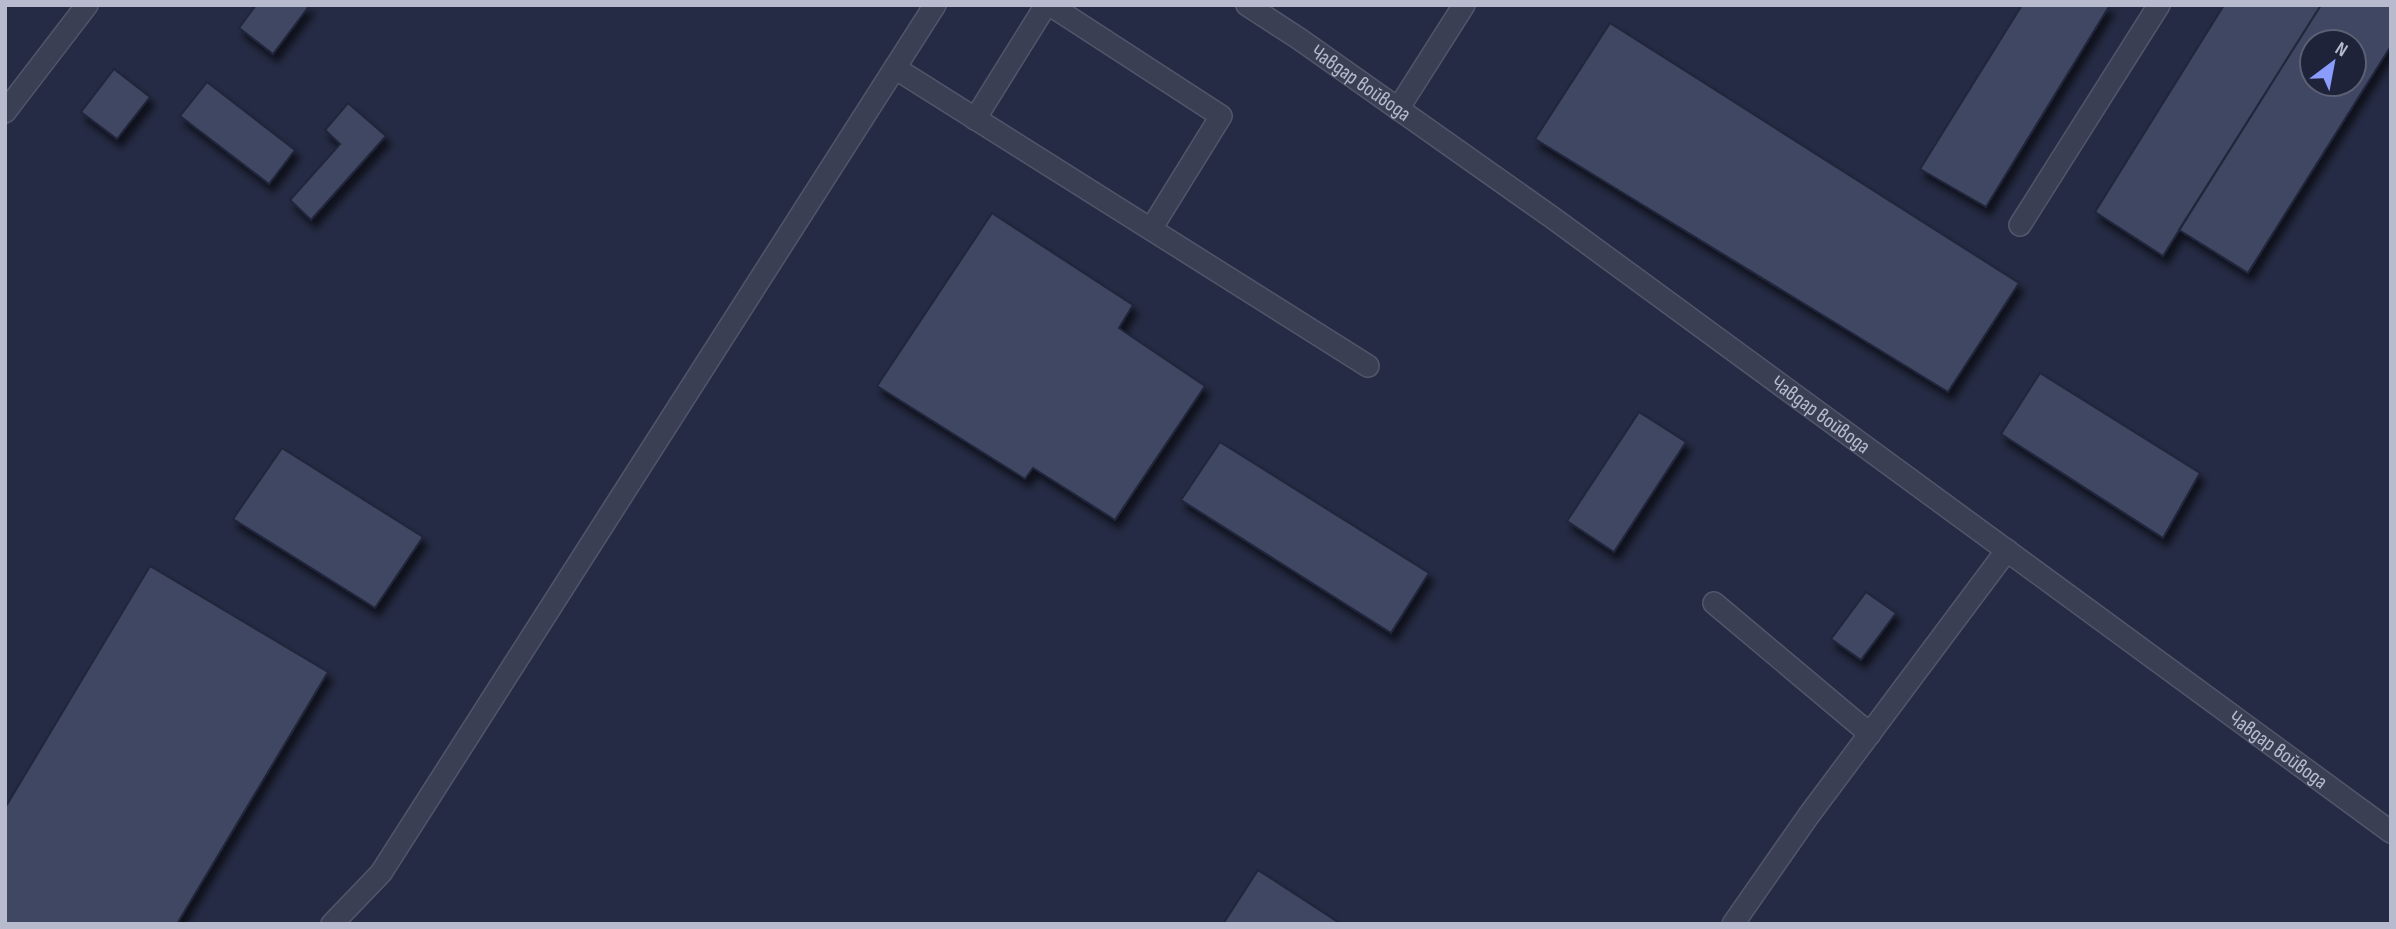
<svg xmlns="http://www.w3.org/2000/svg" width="2396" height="929" viewBox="0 0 2396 929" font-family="'Sofia Sans Condensed',sans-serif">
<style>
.building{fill:#3f4662;stroke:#20253b;stroke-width:2;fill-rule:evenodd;filter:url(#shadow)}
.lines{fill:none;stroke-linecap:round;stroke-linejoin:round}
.minor-casing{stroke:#52566b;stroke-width:24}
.minor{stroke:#3a3f54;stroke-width:21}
.labels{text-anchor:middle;stroke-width:5;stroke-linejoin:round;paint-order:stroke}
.street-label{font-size:21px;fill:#b7bbcd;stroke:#1e2339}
</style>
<defs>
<filter id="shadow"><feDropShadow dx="4.5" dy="8" stdDeviation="3.5" flood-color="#0009"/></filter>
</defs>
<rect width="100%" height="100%" fill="#252b44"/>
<path class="building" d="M256 5H310L273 54 239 28Z
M2022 5H2110L1986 207 1920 169Z
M2224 5H2321L2163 256 2095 212Z
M2321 5H2391V46L2248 273 2179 230ZM2312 42H2354V84H2312Z
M1610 23 2019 283 1948 392 1535 139Z
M114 69 150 97 117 139 81 112Z
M207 82 295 150 269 184 180 116Z
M348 103 386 136 311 220 290 200 340 144 325 130Z
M992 213 1133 305 1119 328 1205 386 1115 520 1033 468 1025 479 877 386Z
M2040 373 2200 473 2163 538 2001 434Z
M1639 412 1686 442 1614 552 1567 521Z
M1220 442 1429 573 1391 633 1181 500Z
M282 448 423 537 375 608 233 519Z
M150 566 328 672 177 924H5V808Z
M1866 592 1896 613 1861 660 1831 639Z
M1258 870 1341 924H1223Z"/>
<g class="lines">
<defs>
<g id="minor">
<path d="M1050 5 1221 116 1151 229"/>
<path id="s1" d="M1247 5 1298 38 1553 218 2391 832"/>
<path d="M895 68 1368 366"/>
<path d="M1398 109 1464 5"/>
<path d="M5 112 87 5"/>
<path d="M975 119 1046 5"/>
<path d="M2020 225 2159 5"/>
<path d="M1714 603 1870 734"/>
<path d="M332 924 381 873 935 5"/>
<path d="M1733 924 1809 815 2007 550"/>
</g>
</defs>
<use href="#minor" class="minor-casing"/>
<use href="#minor" class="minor"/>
</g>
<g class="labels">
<g class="street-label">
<text dy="7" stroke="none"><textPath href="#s1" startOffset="138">Чавдар войвода</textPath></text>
<text dy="7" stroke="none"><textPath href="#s1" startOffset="705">Чавдар войвода</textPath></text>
<text dy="7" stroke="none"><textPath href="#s1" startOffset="1272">Чавдар войвода</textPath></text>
</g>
</g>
<rect width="2396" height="929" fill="none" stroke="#b7bbcd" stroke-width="14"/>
<g transform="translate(2333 63) rotate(32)"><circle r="33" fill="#1e2339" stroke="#5b6074" stroke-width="2"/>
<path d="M0-5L12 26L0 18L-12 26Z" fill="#8a9dff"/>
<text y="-10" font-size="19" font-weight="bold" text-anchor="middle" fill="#b7bbcd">N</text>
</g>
</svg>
